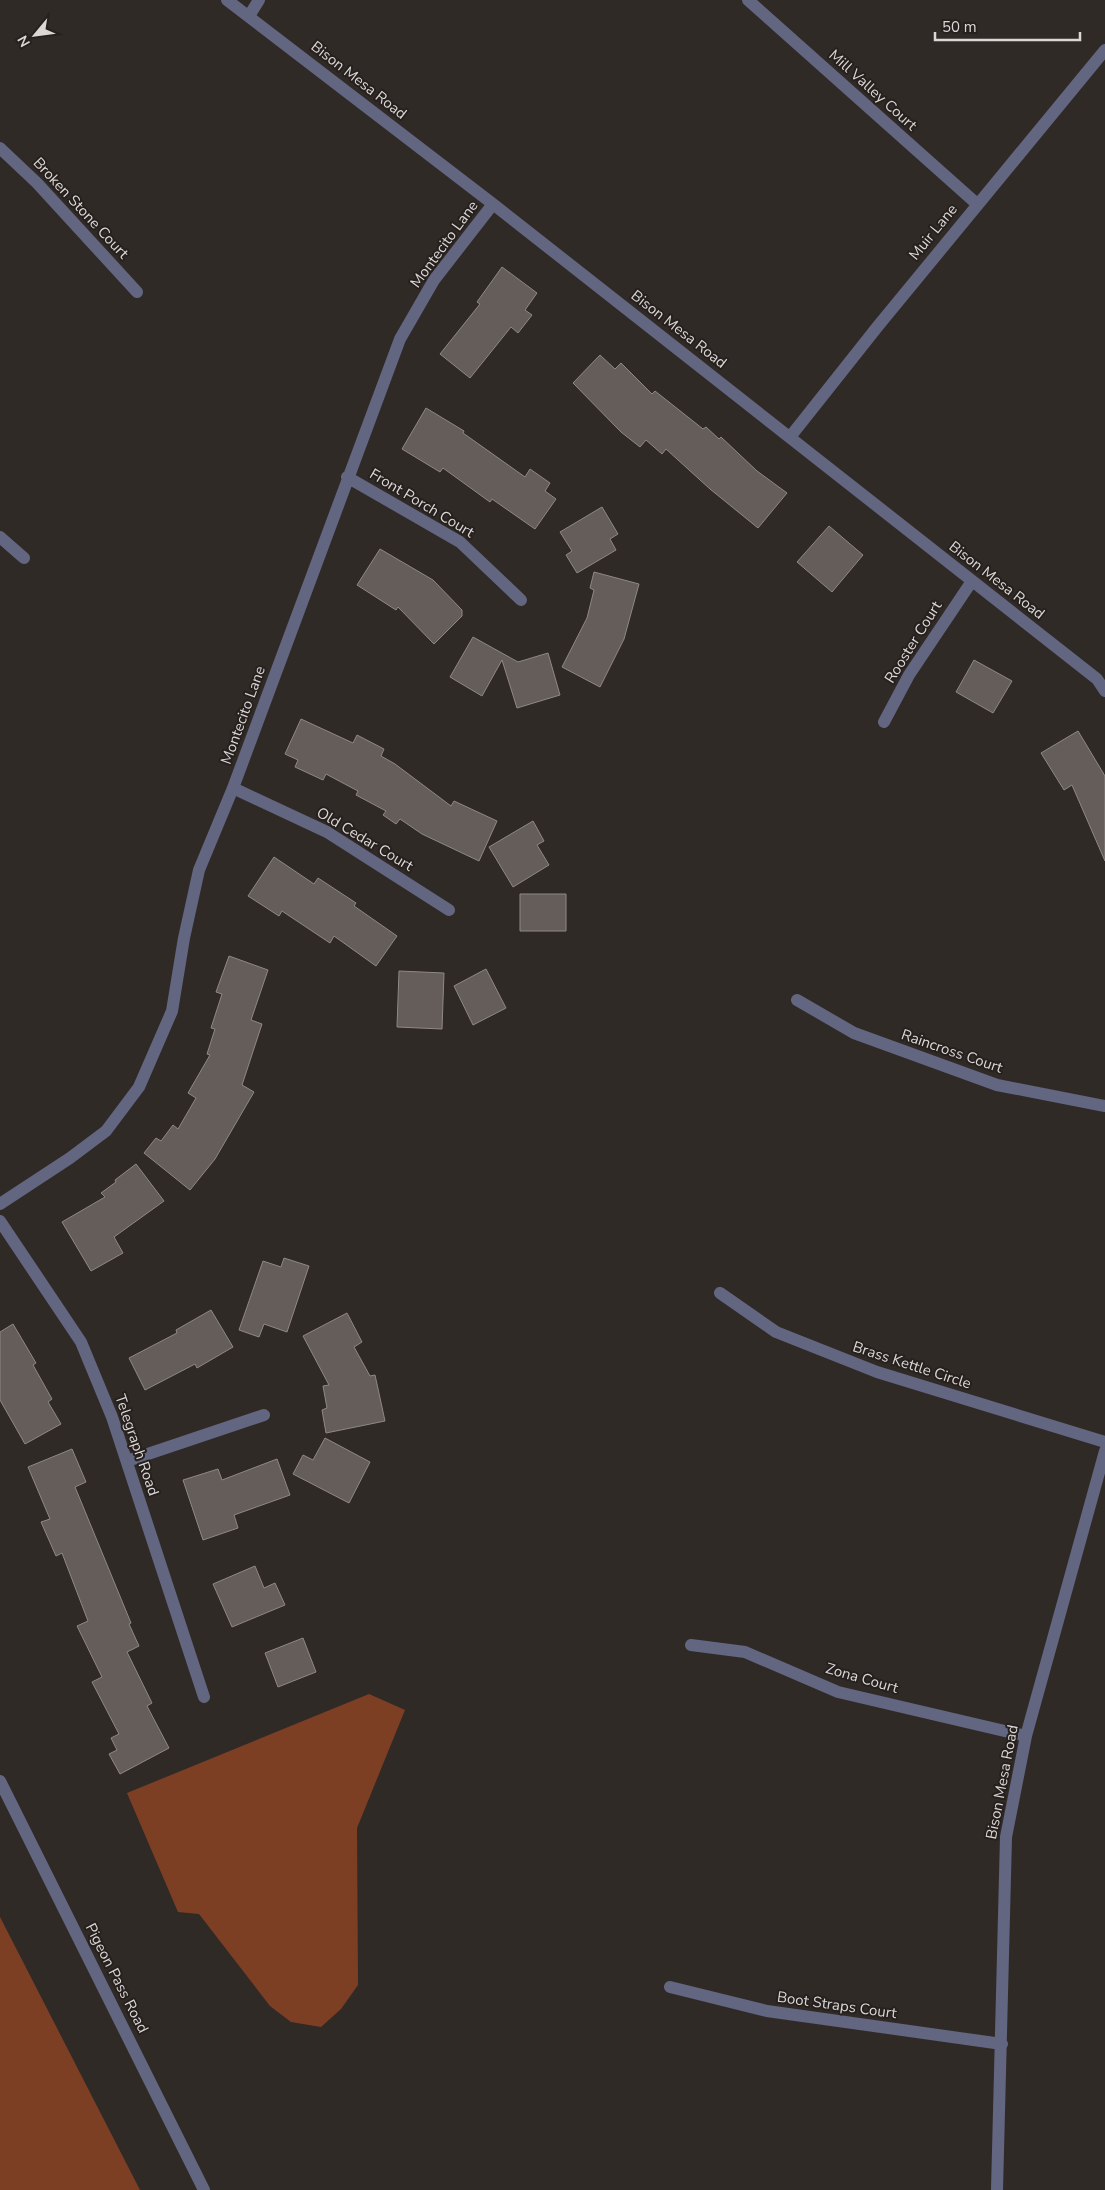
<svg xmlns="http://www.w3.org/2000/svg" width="1105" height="2190" viewBox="0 0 1105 2190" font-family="'Nunito Sans',sans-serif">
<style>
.water{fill:#7d3f24}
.building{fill:#645d5a;stroke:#908885}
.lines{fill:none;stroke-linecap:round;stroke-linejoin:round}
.minor{stroke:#636680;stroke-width:12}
.labels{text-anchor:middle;stroke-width:4;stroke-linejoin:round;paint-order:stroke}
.street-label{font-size:15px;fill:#dbd7d5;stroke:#26201e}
</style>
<rect width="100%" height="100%" fill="#302a27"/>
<path class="water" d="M369 1694 405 1710 357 1828 358 1985 341 2009 321 2027 291 2022 270 2006 199 1914 178 1912 127 1793Z
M0 1917 140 2190H0Z"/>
<path class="building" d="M502 267 537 293 525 310 532 315 518 333 511 327 470 378 440 354 480 304 477 302Z
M600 355 615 369 621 363 652 394 655 391 703 429 706 427 719 439 721 437 757 471 787 493 758 528 710 489 666 449 662 454 646 440 640 447 621 432 573 383Z
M426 408 464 431 463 433 525 477 530 469 550 483 545 491 556 499 535 529 492 499 490 502 443 468 440 472 402 449Z
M602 507 618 534 610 539 616 550 577 573 566 555 572 551 560 532Z
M829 526 863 555 832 592 797 562Z
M380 549 433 580 462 610V616L434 644 398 607 396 610 357 585Z
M594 572 639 584 624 639 600 687 562 667 587 618 594 590 590 588Z
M473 637 518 662 548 653 560 695 517 708 502 660 482 696 450 677Z
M974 660 1012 681 993 713 956 692Z
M301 719 353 743 357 735 384 749 381 756 395 764 451 806 454 801 497 821 479 861 422 834 400 819 396 824 383 815 386 811 356 795 358 791 326 774 323 780 295 767 298 760 285 754Z
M1078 731 1105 776V861L1072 785 1064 790 1041 753Z
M533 821 544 841 537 845 549 865 513 887 489 847Z
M274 857 314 884 318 878 356 903 354 906 397 936 376 966 334 936 330 943 282 911 279 916 248 896Z
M520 894H566V931H520Z
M229 956 268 970 251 1020 262 1024 242 1085 254 1092 215 1159 190 1190 144 1153 156 1138 161 1141 173 1125 178 1129 196 1098 188 1093 210 1055 207 1054 215 1029 211 1028 222 994 216 992Z
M486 969 506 1008 473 1025 454 986Z
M399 971 444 973 442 1029 397 1027Z
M136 1164 164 1201 114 1237 123 1253 91 1271 62 1222 105 1197 101 1193 116 1182 115 1180Z
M284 1258 309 1266 287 1332 264 1324 259 1337 239 1330 263 1261 281 1267Z
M211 1310 233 1347 197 1368 195 1364 145 1390 129 1358 177 1333 176 1330Z
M347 1313 362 1342 354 1347 370 1376 375 1375 385 1421 326 1433 322 1410 327 1408 323 1386 329 1385 303 1336Z
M13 1324 36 1363 33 1365 52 1399 48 1402 61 1424 25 1444 0 1400V1332Z
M325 1438 370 1462 349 1503 293 1474 303 1455 313 1460Z
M72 1449 86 1482 75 1487 131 1623 129 1624 139 1646 127 1652 152 1703 147 1706 169 1748 120 1774 109 1754 117 1750 111 1738 119 1734 92 1682 102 1677 77 1626 88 1621 62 1553 56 1556 41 1522 50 1519 28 1467Z
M277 1459 290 1495 234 1515 238 1528 203 1540 183 1480 218 1469 222 1480Z
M255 1566 264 1588 275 1583 285 1605 232 1627 213 1584Z
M303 1638 316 1672 278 1687 265 1653Z"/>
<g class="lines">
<path class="minor" d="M227 0 493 204 1097 679 1105 691
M748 0 977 204
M249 16 259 0
M0 148 37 183 137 292
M790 437 878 326 1105 50
M347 477 460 542 521 600
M0 537 24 558
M884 722 909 675 972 581
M233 788 327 832 449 910
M797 1000 854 1033 997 1085 1105 1106
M0 1204 70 1158 106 1131 139 1087 172 1011 184 938 199 870 233 788 400 339 434 280 493 204
M0 1221 81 1342 112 1417 204 1697
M720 1293 776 1332 877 1372 1105 1442
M127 1461 264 1415
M691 1645 745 1652 838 1692 1026 1736
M0 1781 204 2190
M670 1987 767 2011 1002 2044
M997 2190 1006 1837 1026 1736 1105 1451"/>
</g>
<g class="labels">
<g class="street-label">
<text transform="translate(359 80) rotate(38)" y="5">Bison Mesa Road</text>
<text transform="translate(873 90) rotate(42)" y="5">Mill Valley Court</text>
<text transform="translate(81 208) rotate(47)" y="5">Broken Stone Court</text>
<text transform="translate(933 232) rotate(-51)" y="5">Muir Lane</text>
<text transform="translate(444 244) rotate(-54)" y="5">Montecito Lane</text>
<text transform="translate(679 329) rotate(38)" y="5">Bison Mesa Road</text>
<text transform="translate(422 503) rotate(31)" y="5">Front Porch Court</text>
<text transform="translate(997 580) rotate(38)" y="5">Bison Mesa Road</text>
<text transform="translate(913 642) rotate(-58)" y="5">Rooster Court</text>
<text transform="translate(243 715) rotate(-70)" y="5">Montecito Lane</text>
<text transform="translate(365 839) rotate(31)" y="5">Old Cedar Court</text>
<text transform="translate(952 1051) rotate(19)" y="5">Raincross Court</text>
<text transform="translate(912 1365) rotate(18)" y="5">Brass Kettle Circle</text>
<text transform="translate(137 1445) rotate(71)" y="5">Telegraph Road</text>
<text transform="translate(862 1678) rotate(16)" y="5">Zona Court</text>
<text transform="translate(1002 1782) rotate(-79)" y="5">Bison Mesa Road</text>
<text transform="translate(117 1978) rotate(63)" y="5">Pigeon Pass Road</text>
<text transform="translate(837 2005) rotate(8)" y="5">Boot Straps Court</text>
</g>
</g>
<g transform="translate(35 35) rotate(241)" stroke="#26201e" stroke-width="4" paint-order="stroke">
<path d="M0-4L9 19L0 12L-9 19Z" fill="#dbd7d5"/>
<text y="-8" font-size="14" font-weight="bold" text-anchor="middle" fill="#dbd7d5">N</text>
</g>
<path d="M935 32v8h145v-8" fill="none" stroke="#dbd7d5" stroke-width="2.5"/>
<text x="942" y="32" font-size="15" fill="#dbd7d5" stroke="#26201e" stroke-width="4" paint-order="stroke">50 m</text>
</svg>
